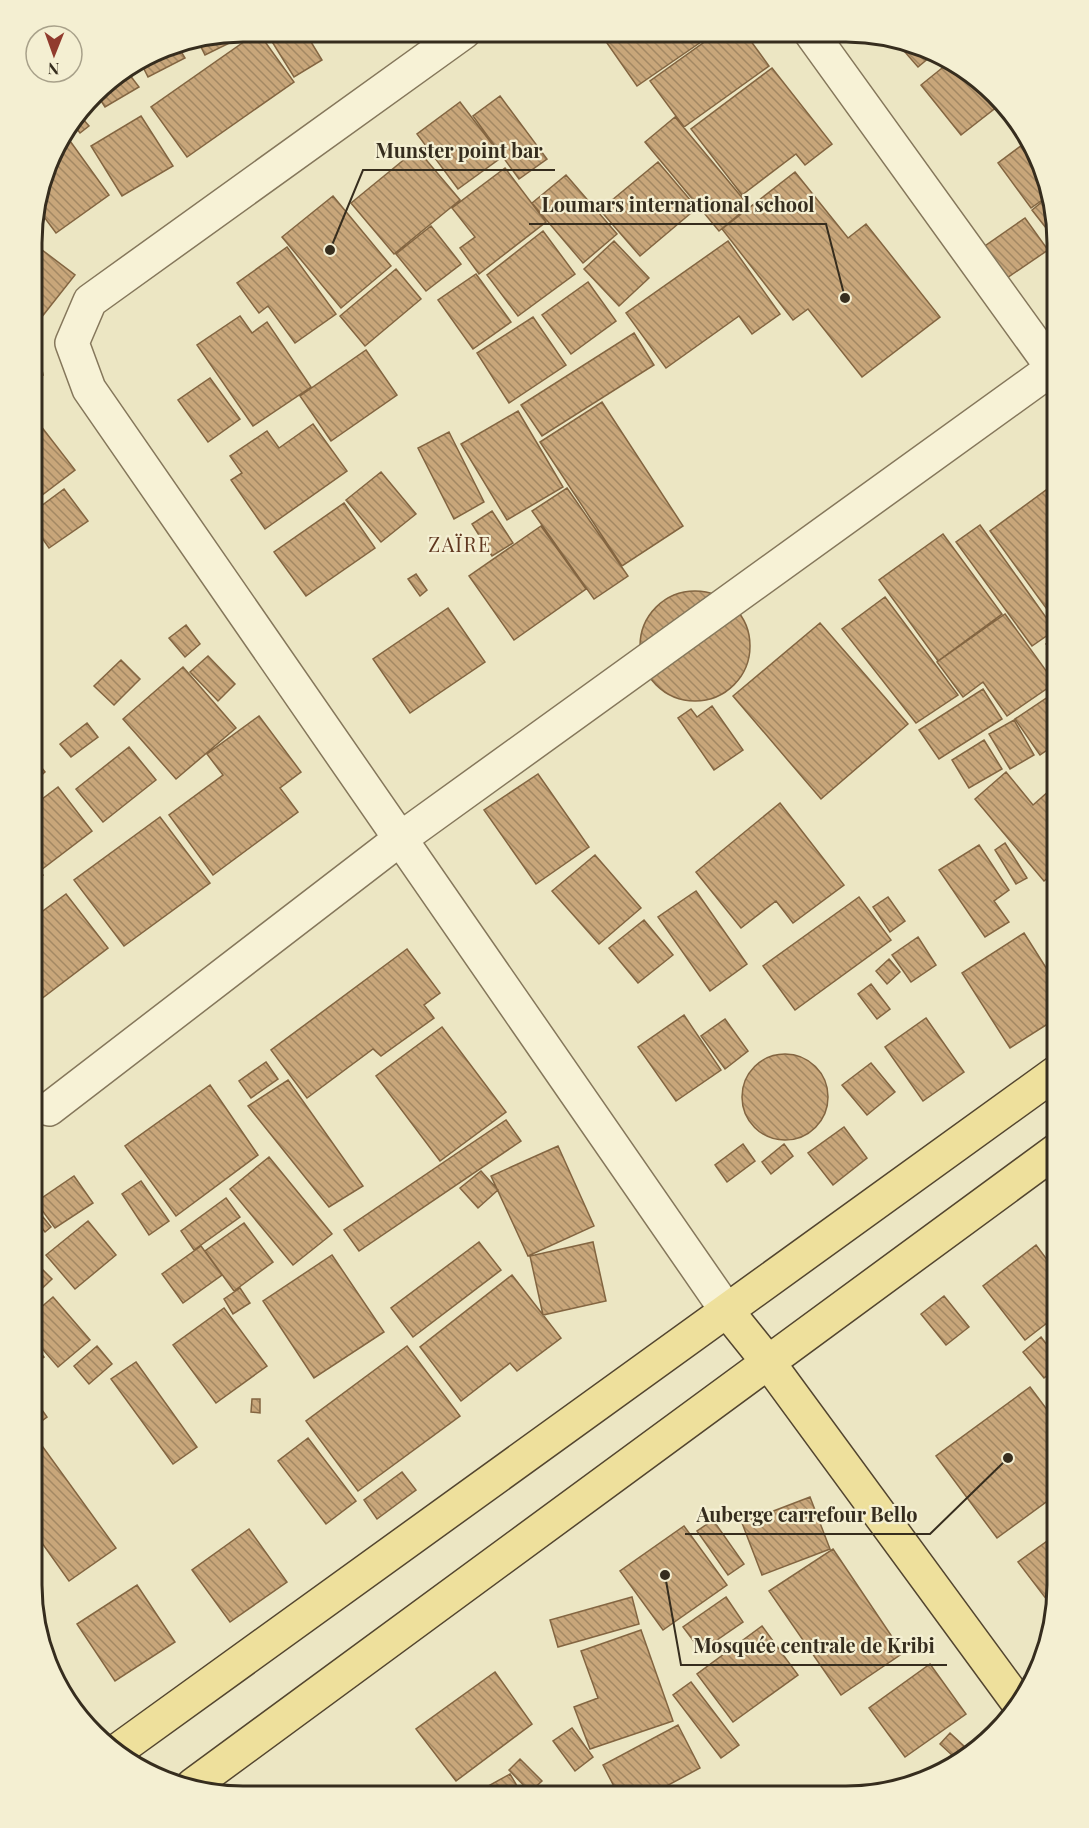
<svg xmlns="http://www.w3.org/2000/svg" width="1089" height="1828" viewBox="0 0 1089 1828" font-family="'Playfair Display',serif">
<style>
.building{fill:url(#building-back-hatch);stroke:#836541;stroke-width:1.5}
.lines{fill:none;stroke-linecap:round;stroke-linejoin:round}
.street-casing{stroke:#85775b;stroke-width:36}
.primary-casing{stroke:#53452f;stroke-width:36}
.street{stroke:#f7f2d6;stroke-width:33}
.primary{stroke:#eee09c;stroke-width:33}
.labels{text-anchor:middle;stroke-width:4.5;stroke-linejoin:round;paint-order:stroke}
.neighbourhood-label{font-size:20px;letter-spacing:1.5px;fill:#60371f;stroke:#f4efd2}
.rim{fill:none;stroke:#362d1e;stroke-width:3}
.leader{fill:none;stroke:#362d1e;stroke-width:2}
.callout-dot{fill:#362d1e;stroke:#f4efd2;stroke-width:2}
.callout-label{font-size:20px;text-anchor:middle;font-weight:bold;fill:#362d1e;stroke:#f4efd2;stroke-width:4.5;stroke-linejoin:round;paint-order:stroke}
</style>
<defs>
<pattern id="building-back-hatch" width="6" height="6" patternUnits="userSpaceOnUse" patternTransform="scale(1.5)"><rect width="6" height="6" fill="#c8a67a"/><path d="M-1 5l2 2M0 0l6 6M5-1l2 2" fill="none" stroke="#a38863"/></pattern>
</defs>
<rect width="100%" height="100%" fill="#ece6c3"/>
<path class="building" d="M243 32 250 33 205 55 198 41Z
M258 32 294 82 187 157 151 107Z
M285 32H305L322 60 294 77 271 40Z
M600 33H714L637 86Z
M717 33H745L769 66 684 127 650 81Z
M898 44 930 57 918 67Z
M177 45 185 58 148 77 140 61 162 47Z
M947 64 975 75 998 106 961 135 921 85Z
M772 68 832 144 805 165 796 154 742 195 691 129Z
M126 70 139 87 105 107 96 93 103 84Z
M500 96 547 159 519 179 473 116Z
M460 102 502 157 458 189 417 134Z
M141 116 173 166 122 196 91 146Z
M675 117 749 206 719 231 645 142Z
M82 118 89 126 80 133 73 124Z
M65 134 109 195 56 233 36 206 53 149Z
M1026 142 1042 162 1048 196 1031 208 998 163Z
M417 149 460 200 394 254 351 203Z
M658 162 697 208 640 256 600 210Z
M505 168 546 222 479 274 460 248 475 237 452 208Z
M795 172 848 238 866 224 940 317 862 377 808 309 793 320 722 229Z
M566 175 617 234 583 263 532 203Z
M333 196 391 266 341 308 282 237Z
M1048 197 1057 242 1032 210Z
M1025 218 1048 250 1004 280 982 248Z
M431 226 461 264 426 291 396 254Z
M543 231 575 274 518 316 487 275Z
M614 241 649 278 619 306 584 269Z
M728 241 780 314 752 334 739 316 666 368 626 313Z
M33 243 75 275 33 328Z
M287 247 336 314 295 343 268 306 259 313 237 283Z
M396 269 421 299 365 346 340 316Z
M476 274 511 322 473 349 438 300Z
M588 282 616 321 571 354 542 315Z
M240 316 252 333 267 322 311 387 253 426 197 345Z
M533 317 566 365 509 403 477 353Z
M634 333 654 365 542 436 521 405Z
M33 343H37L43 375 33 376Z
M366 350 397 395 331 441 300 396Z
M210 378 240 419 208 442 178 400Z
M602 402 683 526 622 566 540 442Z
M518 411 563 487 507 520 461 444Z
M37 421 75 470 33 502V424Z
M313 424 347 471 265 529 231 480 242 473 230 456 267 431 279 448Z
M449 432 484 502 454 519 418 448Z
M381 472 416 514 381 542 346 500Z
M1057 482V623L990 531Z
M567 488 628 576 594 599 532 511Z
M64 489 88 521 49 548 33 525V512Z
M344 503 375 548 306 596 274 552Z
M492 511 513 543 492 556 472 524Z
M980 525 1055 630 1032 646 956 542Z
M541 526 586 589 514 640 469 576Z
M943 534 1002 614 938 661 879 580Z
M416 574 427 590 420 596 408 579Z
M640 646a55 55 0 1 1 110 0a55 55 0 1 1-110 0Z
M885 597 958 695 916 723 842 629Z
M448 608 485 662 410 713 373 659Z
M1005 614 1055 683 1007 716 983 682 963 697 937 662Z
M820 623 908 724 821 799 733 696Z
M186 625 200 644 185 657 169 638Z
M1057 637V660L1046 644Z
M208 656 235 684 218 701 190 672Z
M121 660 140 679 114 705 94 686Z
M183 667 236 728 176 779 123 719Z
M983 689 1002 719 939 759 919 730Z
M1057 691V743L1040 755 1015 719Z
M712 706 743 750 714 770 678 718 691 709 697 717Z
M259 716 301 772 280 788 298 812 213 875 169 815 223 775 207 754Z
M1014 720 1034 755 1010 769 989 734Z
M87 723 98 737 71 757 60 744Z
M984 740 1002 769 969 788 952 760Z
M129 747 156 780 103 822 76 789Z
M34 758 45 772 33 783V760Z
M1006 772 1033 805 1057 784V870L1044 881 975 799Z
M538 774 589 847 536 884 484 810Z
M58 787 92 831 41 870 32 859 33 806Z
M780 803 844 885 793 923 776 901 741 928 696 872Z
M160 817 210 883 124 946 74 880Z
M1005 843 1027 878 1016 884 995 850Z
M979 845 1009 890 994 901 1009 922 985 937 939 870Z
M595 855 641 908 599 944 552 891Z
M32 861 43 875 32 883Z
M696 891 747 964 710 991 658 917Z
M66 894 108 948 32 1006V919Z
M859 897 891 940 795 1010 763 966Z
M888 897 905 921 890 932 873 907Z
M644 920 673 955 638 983 609 948Z
M1024 933 1057 985V1018L1010 1048 962 973Z
M918 937 936 965 911 982 892 955Z
M407 949 440 993 424 1005 434 1018 381 1056 373 1049 307 1098 271 1050Z
M889 959 900 972 887 984 876 971Z
M871 984 890 1009 877 1019 858 994Z
M684 1015 721 1070 676 1101 638 1047Z
M926 1018 964 1072 923 1101 885 1047Z
M725 1019 748 1051 725 1069 701 1036Z
M442 1027 506 1112 440 1161 376 1076Z
M742 1097a43 43 0 1 1 86 0a43 43 0 1 1-86 0Z
M266 1062 278 1079 251 1098 239 1081Z
M871 1063 895 1092 867 1115 842 1085Z
M288 1080 363 1186 329 1207 248 1106Z
M210 1085 258 1155 176 1216 125 1146Z
M506 1120 521 1141 359 1251 344 1230Z
M844 1127 867 1158 833 1185 808 1153Z
M743 1144 755 1161 727 1182 715 1165Z
M784 1144 793 1156 771 1174 762 1162Z
M558 1146 594 1226 528 1256 491 1176Z
M269 1157 332 1234 293 1265 230 1189Z
M481 1171 498 1190 478 1208 460 1188Z
M74 1176 93 1203 55 1228 36 1202Z
M141 1181 169 1221 149 1235 122 1194Z
M226 1198 240 1217 194 1250 181 1231Z
M43 1217 51 1227 45 1232 37 1222Z
M88 1221 116 1255 75 1289 46 1255Z
M244 1223 273 1262 234 1291 205 1251Z
M479 1242 501 1270 413 1337 391 1308Z
M593 1242 606 1301 543 1315 530 1256Z
M1036 1245 1057 1273V1337L1047 1323 1025 1340 983 1286Z
M201 1246 222 1275 183 1303 162 1274Z
M332 1255 384 1332 314 1378 263 1301Z
M37 1264 52 1279 32 1298V1269Z
M512 1275 561 1338 517 1371 510 1363 461 1401 420 1347Z
M240 1288 250 1303 233 1314 224 1299Z
M944 1296 969 1327 946 1345 921 1314Z
M53 1297 90 1340 58 1367 32 1337V1315Z
M224 1308 267 1366 216 1403 173 1345Z
M1041 1337 1057 1358V1368L1044 1378 1023 1352Z
M32 1341 44 1357 32 1366Z
M97 1346 112 1364 89 1384 74 1366Z
M407 1346 460 1416 358 1491 306 1421Z
M136 1362 197 1447 173 1464 111 1379Z
M1030 1387 1057 1423V1494L997 1538 936 1456Z
M33 1397 47 1417 32 1428V1398Z
M252 1399H260V1413L251 1412Z
M32 1432 116 1548 69 1581 32 1529Z
M308 1438 356 1501 326 1524 278 1461Z
M402 1472 416 1490 377 1519 364 1500Z
M810 1497 830 1549 762 1575 742 1523Z
M713 1520 744 1564 728 1575 697 1531Z
M684 1526 727 1585 663 1630 620 1571Z
M249 1529 287 1582 230 1622 192 1570Z
M1050 1539 1057 1547V1592L1047 1600 1018 1562Z
M833 1549 903 1653 841 1695 769 1591Z
M137 1585 175 1642 115 1681 77 1624Z
M632 1597 639 1624 558 1647 550 1620Z
M726 1597 743 1622 701 1651 683 1627Z
M762 1626 798 1675 733 1722 697 1674Z
M641 1630 673 1721 590 1749 574 1707 598 1698 581 1651Z
M930 1664 966 1714 905 1757 869 1708Z
M495 1672 532 1724 456 1781 416 1729Z
M691 1682 739 1745 721 1758 673 1695Z
M678 1725 700 1768 648 1796H619L603 1765Z
M572 1728 593 1757 575 1771 553 1741Z
M950 1733 964 1746 954 1757 940 1744Z
M520 1759 542 1781 530 1792 509 1770Z
M510 1774 523 1796 472 1795Z"/>
<g class="lines">
<defs>
<path id="street" d="M464 32 90 301 72 343 89 389 727 1311
M811 33 1057 374
M49 1109 400 839 1057 365"/>
<path id="primary" d="M727 1311 768 1362 1019 1704
M114 1753 1057 1072
M193 1785 1057 1150"/>
</defs>
<use href="#street" class="street-casing"/>
<use href="#primary" class="primary-casing"/>
<use href="#street" class="street"/>
<use href="#primary" class="primary"/>
</g>
<g class="labels">
<g class="neighbourhood-label">
<text x="460" y="552">ZAÏRE</text>
</g>
</g>
<path d="M0 0H1089V1828H0ZM243 42H846A201 201 0 0 1 1047 243V1585A201 201 0 0 1 846 1786H243A201 201 0 0 1 42 1585V243A201 201 0 0 1 243 42Z" fill="#f4efd2" fill-rule="evenodd"/>
<path class="rim" d="M243 42H846A201 201 0 0 1 1047 243V1585A201 201 0 0 1 846 1786H243A201 201 0 0 1 42 1585V243A201 201 0 0 1 243 42Z"/>
<path class="leader" d="M330 250L363 170H555M845 298L826 224H529M1008 1458L930 1534H685M665 1575L681 1665H947"/>
<g class="callout-dot">
<circle cx="330" cy="250" r="6"/>
<circle cx="845" cy="298" r="6"/>
<circle cx="1008" cy="1458" r="6"/>
<circle cx="665" cy="1575" r="6"/>
</g>
<g class="callout-label">
<text x="459" y="158">Munster point bar</text>
<text x="678" y="212">Loumars international school</text>
<text x="807" y="1522">Auberge carrefour Bello</text>
<text x="814" y="1653">Mosquée centrale de Kribi</text>
</g>
<g transform="translate(54 54) rotate(181)"><circle r="28" fill="#f4efd2" stroke="#a8a18a" stroke-width="1.5"/>
<path d="M0-4.5L10 22L0 15L-10 22Z" fill="#913b2d"/>
<text y="-9" font-size="16" font-weight="bold" text-anchor="middle" fill="#362d1e">N</text>
</g>
</svg>
